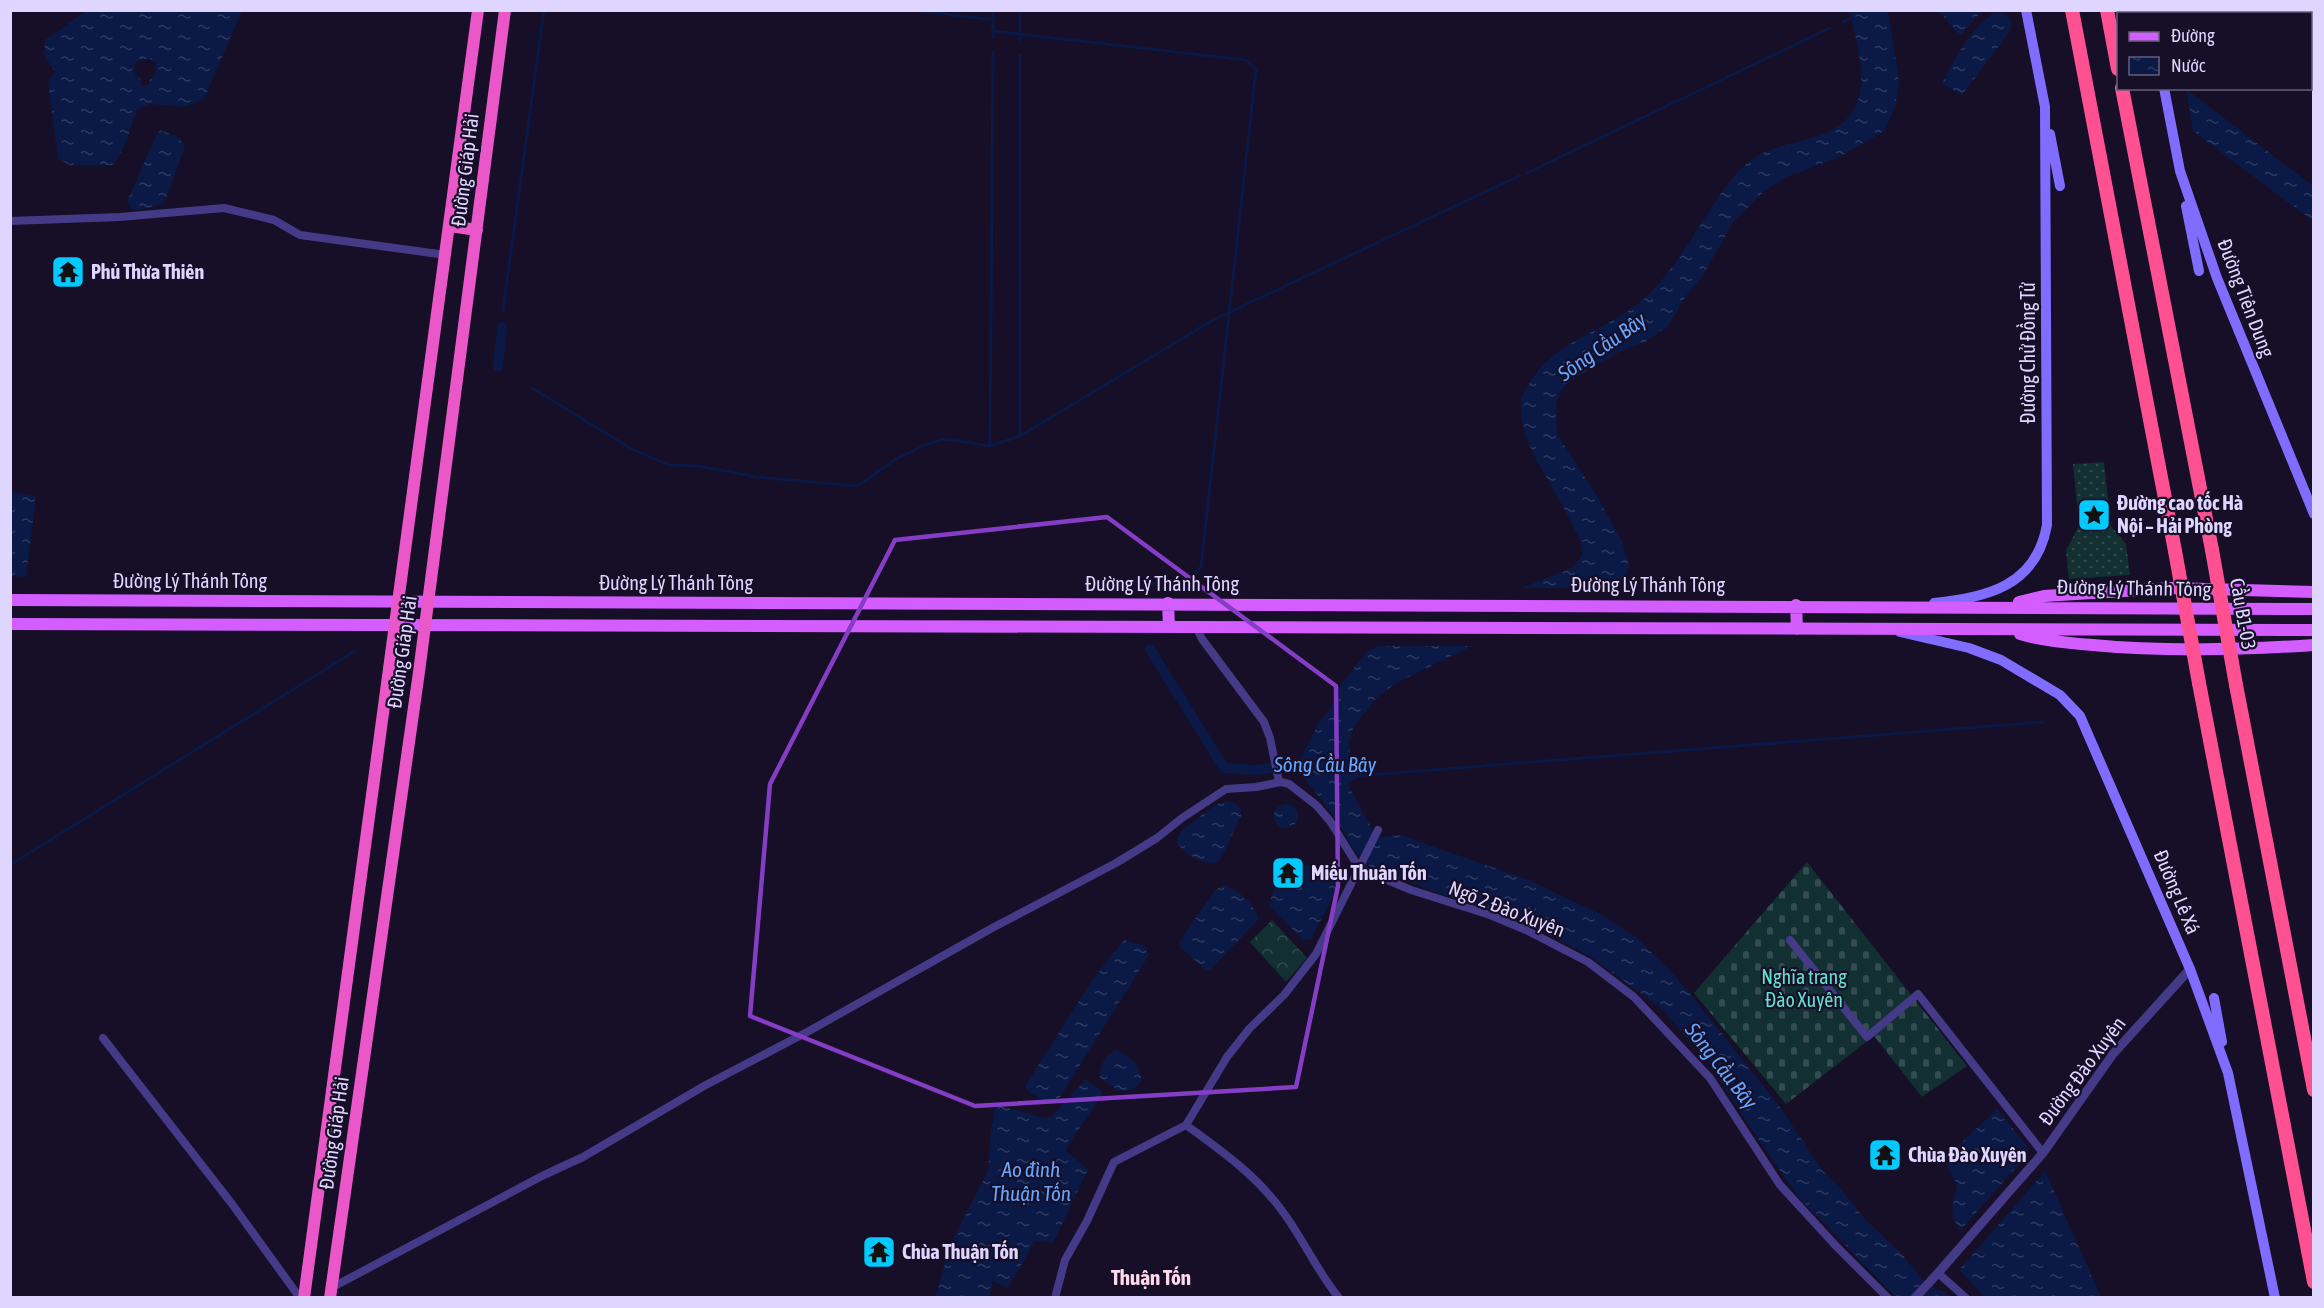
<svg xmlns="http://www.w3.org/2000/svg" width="2324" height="1308" viewBox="0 0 2324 1308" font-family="'Asap Condensed',sans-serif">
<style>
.grass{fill:url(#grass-dots)}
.cemetery{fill:url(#cemetery-stones)}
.park{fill:url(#park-crowns)}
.water{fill:url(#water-ripples);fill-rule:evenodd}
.pier{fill:#160f27}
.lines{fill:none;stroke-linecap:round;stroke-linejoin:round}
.stream{stroke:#0a1946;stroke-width:3}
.canal{stroke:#0a1946;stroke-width:10}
.minor{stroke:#453a87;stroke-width:8}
.tertiary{stroke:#453a87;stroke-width:9}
.secondary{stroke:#806dff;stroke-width:10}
.primary{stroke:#d45dff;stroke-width:12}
.trunk{stroke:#ea57c8;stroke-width:12}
.motorway{stroke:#ff5191;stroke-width:14}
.motorway-bridge{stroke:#ff5191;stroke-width:14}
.marked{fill:none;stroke:#853dc5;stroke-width:4.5;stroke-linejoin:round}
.labels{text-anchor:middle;stroke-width:4.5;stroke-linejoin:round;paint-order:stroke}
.street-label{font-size:20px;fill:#dfd6ff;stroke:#160f27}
.poi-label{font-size:20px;font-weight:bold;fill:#dfd6ff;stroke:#160f27;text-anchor:start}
.park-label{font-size:20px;fill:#60e1cf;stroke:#160f27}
.water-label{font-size:21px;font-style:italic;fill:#64a6ff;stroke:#160f27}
.neighbourhood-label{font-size:21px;font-weight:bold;fill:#ffd8ed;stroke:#160f27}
</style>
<defs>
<pattern id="grass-dots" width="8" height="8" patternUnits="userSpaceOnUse" patternTransform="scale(1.5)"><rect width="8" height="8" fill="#122f32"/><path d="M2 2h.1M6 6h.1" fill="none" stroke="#344c51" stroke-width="1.8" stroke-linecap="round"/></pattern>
<pattern id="cemetery-stones" width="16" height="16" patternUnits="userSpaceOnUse" patternTransform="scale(1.5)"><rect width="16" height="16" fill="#122f32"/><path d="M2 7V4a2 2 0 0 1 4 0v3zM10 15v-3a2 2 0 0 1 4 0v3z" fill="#344c51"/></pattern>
<pattern id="park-crowns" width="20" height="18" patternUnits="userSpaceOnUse" patternTransform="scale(1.5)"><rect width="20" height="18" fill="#122f32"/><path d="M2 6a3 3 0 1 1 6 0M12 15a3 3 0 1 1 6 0" fill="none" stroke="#344c51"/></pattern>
<pattern id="water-ripples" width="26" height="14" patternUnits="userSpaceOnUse" patternTransform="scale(1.5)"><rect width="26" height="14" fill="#0a1946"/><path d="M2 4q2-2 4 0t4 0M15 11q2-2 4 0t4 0" fill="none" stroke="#2d3a62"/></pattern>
</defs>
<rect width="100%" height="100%" fill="#160f27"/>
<path class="grass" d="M2104 462 2111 526 2126 544 2130 575 2069 579 2066 550 2079 526 2073 464Z"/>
<path class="cemetery" d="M1807 862 1967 1066 1922 1097 1874 1036 1786 1104 1694 993Z"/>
<path class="park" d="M1272 920 1307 958 1286 982 1250 942Z"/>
<path class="water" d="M88 10 242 11 204 99 184 107 150 104 137 109 126 142 114 165H70L58 159 48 82 55 72 44 55 45 40ZM141 59H150L156 63V73L150 79 149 85H141L140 78 135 74 134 64Z
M1850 11H1888L1899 81 1895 107 1884 131 1839 157 1784 178 1761 194 1734 221 1702 277 1686 296 1668 326 1645 342 1619 352 1569 381 1561 391 1556 404 1557 434 1597 496 1622 542 1629 566 1625 578 1614 587 1470 647 1396 683 1374 700 1353 728 1349 743 1350 762 1356 770 1358 777 1348 785 1375 834 1383 837 1400 835 1529 880 1606 917 1638 939 1672 973 1693 997 1780 1107 1822 1170 1840 1188 1864 1218 1901 1253 1923 1280 1931 1287 1945 1292 1951 1297H1896L1800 1199 1752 1130 1709 1063 1662 1009 1591 957 1536 927 1432 891 1367 865 1354 850 1340 825 1321 799 1296 769 1319 722 1329 710 1341 684 1367 652 1378 646 1574 567 1583 554 1580 540C1572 525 1564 508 1555 492 1539 465 1518 433 1521 400 1522 395 1526 389 1529 384 1554 340 1607 331 1644 299 1667 278 1684 250 1701 224 1716 201 1735 168 1759 155 1792 137 1843 143 1858 100 1868 73 1854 38 1850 11Z
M1937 11H1982L1961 35C1952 29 1947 18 1937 11Z
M1995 12 2004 13 2012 22 2010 31 1962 95 1942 84C1955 58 1970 29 1995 12Z
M2186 89 2313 186V221L2193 131Z
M160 130 178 137 185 146 164 204 139 210 131 209 127 202 154 140Z
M11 492 36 496 26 577 11 576Z
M1226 801 1235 803 1241 809V816L1221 859 1214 864C1199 863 1185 854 1176 842L1181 831 1215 805Z
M1274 816a12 12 0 1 1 24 0a12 12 0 1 1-24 0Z
M1330 863 1341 871 1342 879 1311 939 1303 940 1269 905 1279 871 1284 867Z
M1225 885C1238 890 1258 907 1258 920L1210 970H1206L1180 947 1179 942 1216 889Z
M1124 940 1145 946 1149 955 1057 1102 1049 1104 1026 1090V1085L1093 979Z
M1117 1050C1131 1058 1142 1064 1141 1082L1132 1090 1118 1091 1100 1078C1100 1064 1104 1056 1117 1050Z
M1086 1079 1102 1091V1095L1067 1147 1066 1151 1088 1169 1053 1243 1035 1241 1008 1288 993 1281 989 1297H935L952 1241 988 1171 991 1130 995 1109 1001 1106 1045 1118 1052 1116Z
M1997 1109 2025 1143 2028 1149 2026 1156 1960 1231C1947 1206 1953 1211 1957 1185L1946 1164 1963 1141Z
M2045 1171 2101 1297H1985L1959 1270Z"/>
<path class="pier" d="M1510 588H1618L1481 646H1373Z"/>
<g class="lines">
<path class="stream" d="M914 10 993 20
M1843 22 1853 17
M993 31 1246 60 1256 69 1201 567 1185 582 1111 585
M993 37V10
M1020 40V10
M1527 173 1830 28
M503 310 544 10
M532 388 630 448 668 465 698 466 757 477 858 486 896 459 925 445 944 439 990 446 1020 436 1213 320 1519 176
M1020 436V55
M990 446 993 52
M1356 776 2042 722
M10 865 355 651"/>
<path class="canal" d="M498 367 502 327
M1150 649 1224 768 1256 770 1311 762"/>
<path class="minor" d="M10 221 120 217 224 208 274 220 300 235 446 255
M1196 627 1202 639 1264 722 1270 738 1279 782
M1359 868 1411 890 1490 915 1526 930 1588 962 1634 997 1710 1078 1780 1185 1836 1246 1888 1298
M1790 940 1867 1037 1918 994 2043 1153
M103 1038 232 1204 300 1298
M1186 1125C1222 1151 1257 1176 1283 1212 1303 1239 1317 1271 1339 1298
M1938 1273 1966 1298
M331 1288 542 1176 583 1157 704 1086 809 1031 994 927 1116 863 1157 838 1182 818 1226 789 1256 787 1281 782 1289 784 1316 805 1330 821 1359 868
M1055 1298 1065 1260 1087 1221 1114 1162 1186 1125 1227 1057 1249 1029 1284 995 1316 954 1378 830"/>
<path class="tertiary" d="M1915 1298 1938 1273 2043 1153 2113 1054 2190 969"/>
<path class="secondary" d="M2149 10V14
M2164 88 2180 171 2217 278 2314 514
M2050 134 2060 186
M2186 206 2199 271
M1934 603C1988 597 2036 586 2047 525L2045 107 2026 10
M1900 632 1969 648 2001 660 2060 695 2080 716 2190 969 2228 1073 2275 1298
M2214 998 2222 1042"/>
<path class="primary" d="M10 600 2314 609
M2019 602 2044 596 2172 588 2314 592
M1168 603 1169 627
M1796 605 1797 629
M10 624 2314 630
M2020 634C2044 641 2068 643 2093 645 2166 652 2240 650 2314 645"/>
<path class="trunk" d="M450 226 477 230
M304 1298 478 10
M330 1298 419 672 505 10"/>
<path class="motorway" d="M2072 10 2175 551
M2107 10 2118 69
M2122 88 2212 550
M2199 683 2314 1282
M2236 685 2314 1090"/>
<path class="motorway-bridge" d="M2212 550 2236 685
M2175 551 2199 683"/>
</g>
<path class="marked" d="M1107 517 1336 686 1338 886 1296 1087 975 1106 750 1016 770 784 895 540Z"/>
<defs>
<symbol id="temple-square" viewBox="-11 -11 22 22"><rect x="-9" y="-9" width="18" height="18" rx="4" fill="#02caff" stroke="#160f27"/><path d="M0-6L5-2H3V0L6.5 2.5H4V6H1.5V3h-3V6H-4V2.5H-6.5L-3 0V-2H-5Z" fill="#111"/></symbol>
<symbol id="sight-square" viewBox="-11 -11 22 22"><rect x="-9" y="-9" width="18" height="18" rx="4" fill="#02caff" stroke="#160f27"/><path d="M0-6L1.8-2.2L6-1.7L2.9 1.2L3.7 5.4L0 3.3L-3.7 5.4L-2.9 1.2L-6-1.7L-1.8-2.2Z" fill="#111"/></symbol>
</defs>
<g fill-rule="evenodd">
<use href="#temple-square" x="49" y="253" width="38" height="38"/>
<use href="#sight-square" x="2075" y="496" width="38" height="38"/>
<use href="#temple-square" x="1269" y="854" width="38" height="38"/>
<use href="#temple-square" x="1866" y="1136" width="38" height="38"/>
<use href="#temple-square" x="860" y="1233" width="38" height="38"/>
</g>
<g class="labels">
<g class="street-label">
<text transform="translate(465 170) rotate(-83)" y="7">Đường Giáp Hải</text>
<text transform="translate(2246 298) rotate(69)" y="7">Đường Tiên Dung</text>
<text transform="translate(2028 353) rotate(-90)" y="7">Đường Chử Đồng Tử</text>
<text x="190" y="588">Đường Lý Thánh Tông</text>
<text x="676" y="590">Đường Lý Thánh Tông</text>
<text x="1162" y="591">Đường Lý Thánh Tông</text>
<text x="1648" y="592">Đường Lý Thánh Tông</text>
<text transform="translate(2134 588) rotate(1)" y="7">Đường Lý Thánh Tông</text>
<text transform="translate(2243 614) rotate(80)" y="7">Cầu B1-03</text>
<text transform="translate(402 652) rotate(-82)" y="7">Đường Giáp Hải</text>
<text transform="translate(2177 892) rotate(67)" y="7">Đường Lê Xá</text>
<text transform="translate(1507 909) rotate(21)" y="7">Ngõ 2 Đào Xuyên</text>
<text transform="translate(2082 1071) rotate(-53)" y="7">Đường Đào Xuyên</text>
<text transform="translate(334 1133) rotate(-82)" y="7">Đường Giáp Hải</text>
</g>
<g class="poi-label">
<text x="91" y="279">Phủ Thừa Thiên</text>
<text x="2117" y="510">Đường cao tốc Hà<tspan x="2117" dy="23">Nội – Hải Phòng</tspan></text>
<text x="1311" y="880">Miếu Thuận Tốn</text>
<text x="1908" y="1162">Chùa Đào Xuyên</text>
<text x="902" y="1259">Chùa Thuận Tốn</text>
</g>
<g class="park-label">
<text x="1804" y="984">Nghĩa trang<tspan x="1804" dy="23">Đào Xuyên</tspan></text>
</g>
<g class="water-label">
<text transform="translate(1602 347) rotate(-35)" y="7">Sông Cầu Bây</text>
<text x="1325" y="772">Sông Cầu Bây</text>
<text transform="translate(1721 1066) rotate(52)" y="7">Sông Cầu Bây</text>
<text x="1031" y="1177">Ao đình<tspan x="1031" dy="24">Thuận Tốn</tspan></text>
</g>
<g class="neighbourhood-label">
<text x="1151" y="1285">Thuận Tốn</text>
</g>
</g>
<rect width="2324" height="1308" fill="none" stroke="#dfd6ff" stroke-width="24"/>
<rect x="2117" y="12" width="195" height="78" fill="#160f27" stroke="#665f7d" stroke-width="1.5"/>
<rect x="2129" y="32" width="30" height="9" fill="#d45dff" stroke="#665f7d" stroke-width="1.5"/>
<text x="2171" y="42" font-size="18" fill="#dfd6ff">Đường</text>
<rect x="2129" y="57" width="30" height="18" fill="url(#water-ripples)" stroke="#665f7d" stroke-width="1.5"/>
<text x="2171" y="72" font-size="18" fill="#dfd6ff">Nước</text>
</svg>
